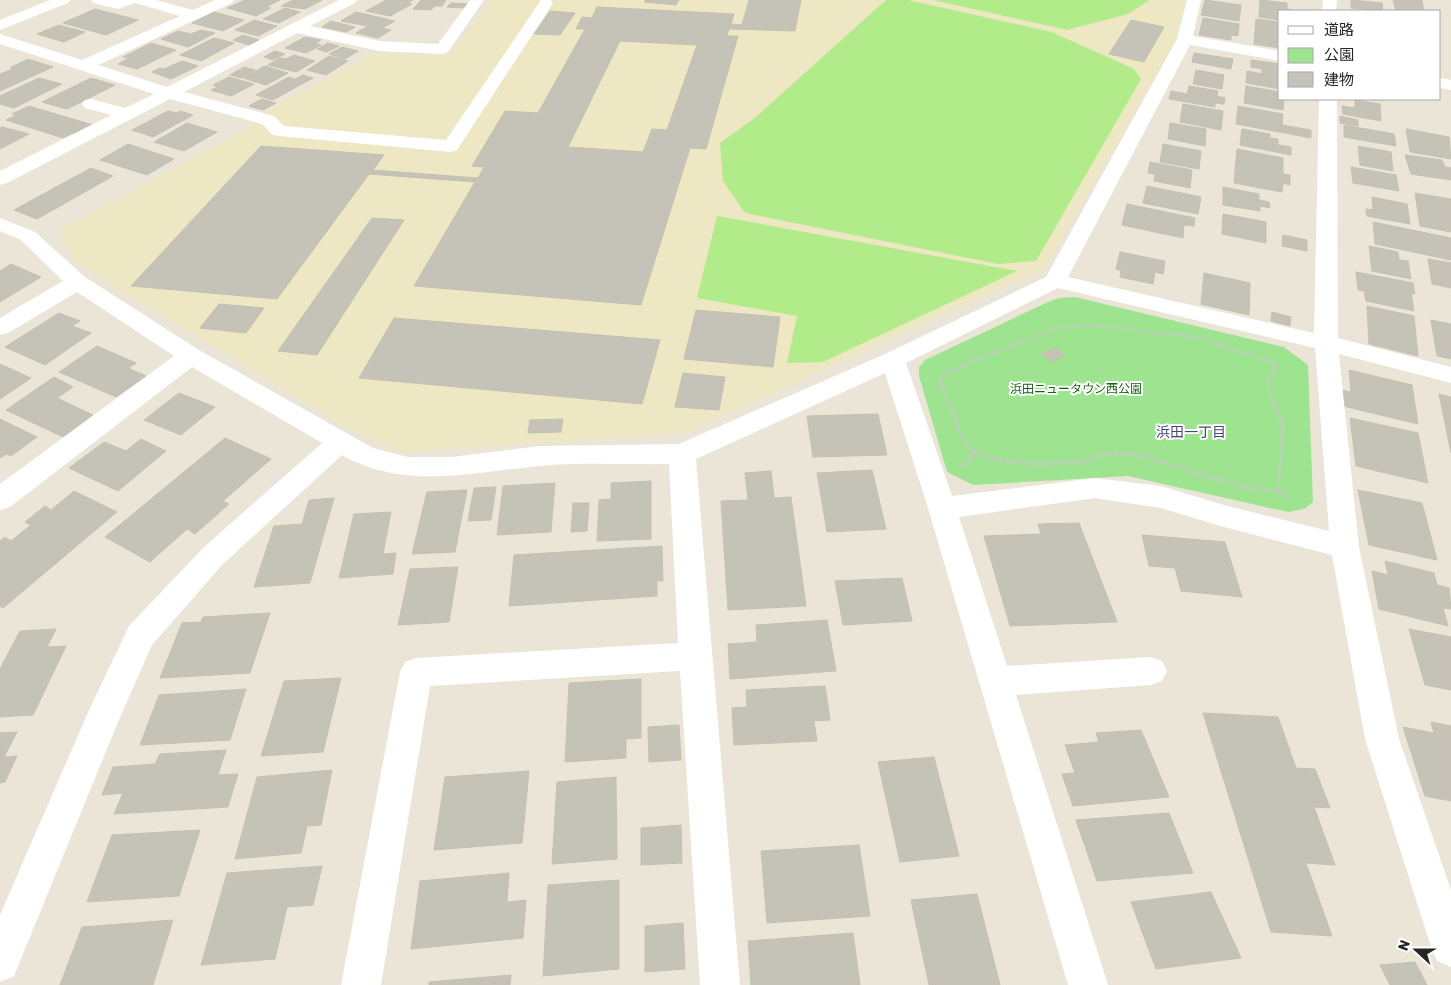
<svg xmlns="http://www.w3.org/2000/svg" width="1451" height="985" viewBox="0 0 1451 985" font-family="Rubik,'Noto Sans JP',sans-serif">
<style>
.education{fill:#eee7c4}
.green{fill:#9ee490}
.pitch{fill:#b2ec8a}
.building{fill:#c5c2b7;stroke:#c5c1b1;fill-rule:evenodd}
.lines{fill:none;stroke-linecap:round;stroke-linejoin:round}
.path-far1{stroke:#c7c7c7;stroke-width:2.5;stroke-dasharray:3 2;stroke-linecap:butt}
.path{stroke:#c7c7c7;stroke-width:3;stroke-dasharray:4 2.5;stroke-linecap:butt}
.minor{fill:#fff;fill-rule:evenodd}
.labels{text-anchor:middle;stroke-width:4;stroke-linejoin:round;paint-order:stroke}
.park-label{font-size:12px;fill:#196416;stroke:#fff}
.neighbourhood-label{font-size:14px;fill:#464678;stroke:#fff}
</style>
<rect width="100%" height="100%" fill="#eae5d7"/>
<path class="education" d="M491 0H1185L1176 39 1045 268 686 433 401 452 340 424 74 261 59 230 247 129 270 108 374 53 449 56Z"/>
<path class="green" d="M1075 297 1284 347 1308 365 1313 502 1304 509 1288 512 1128 476 973 485 947 472 919 376V367L925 360 1048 302 1059 298Z"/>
<path class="pitch" d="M886 0H908L1052 32 1134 69 1141 79 1036 261 998 264 745 213 723 181 720 143 756 117Z
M933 0H1150L1128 14 1067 30Z
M717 216 1017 271 823 362 787 363 797 316 697 298Z"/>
<path class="building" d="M245 0H280L266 7 271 8 256 16 227 8Z
M293 0H322L305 9 281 6Z
M386 0H413L408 3 412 4 390 16 366 11Z
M421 0H446L442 6H435L431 10 413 9Z
M646 0H679L676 5 644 2Z
M749 0H801L795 31 729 29 727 36H738L706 149 690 148 641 305 414 286 475 182 369 174 277 299 131 286 261 146 384 155 373 170 478 178 484 167 472 166 505 111 538 113 585 29H576L582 17 592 18 597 7 734 14 731 24 742 25ZM620 41 697 45 667 130 652 129 643 152 568 147Z
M1205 0 1241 5 1239 21 1201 15Z
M1260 0 1287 3V9L1297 11H1280V20L1259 17Z
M1351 0 1382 3 1383 11 1351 8Z
M1393 0H1422L1424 11H1396Z
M451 3 468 4 464 8 447 7Z
M285 8 300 12 279 23 263 19Z
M95 9 138 20 106 35 63 23Z
M550 11 575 13 560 35 534 34Z
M214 12 244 20 223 31 192 23Z
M356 12 395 21 382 28 391 30 378 38 356 33 368 26 341 21Z
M1203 18 1239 24 1238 36 1231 35V40L1199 35Z
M1256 19 1280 22V48L1254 44Z
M254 20 277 26 258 36 235 30Z
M1131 20 1164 27 1144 62 1109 54Z
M331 21 355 27 346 32 322 27Z
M59 25 85 32 64 42 37 34Z
M201 30 215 33 188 47 161 39 178 31 191 34Z
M243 35 259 40 249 45 233 40Z
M305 37 321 40 315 43 321 45 306 53 285 48Z
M214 38 234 43 201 61 180 55Z
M151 43 176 50 137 69 118 64 129 58 123 57Z
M328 43 339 46 327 52 317 49Z
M342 47 358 51 345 59 329 54Z
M275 51 285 54 273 60 264 57Z
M1194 53 1233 59 1231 69 1192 62Z
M294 55 315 61 296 72 268 65 280 58 286 59Z
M329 56 348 61 326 75 307 70Z
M28 59 53 67 0 91V74L13 69 10 68Z
M1251 60 1280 64V89L1246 83 1247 71 1262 74V69L1251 67Z
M182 61 198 66 171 79 152 72 160 68 164 69Z
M265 66 288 73 266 85 243 78Z
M244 67 255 70 241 78 230 75Z
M1196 70 1224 75 1222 89 1193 84Z
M303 75 313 78 273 100 256 95 289 77 295 79Z
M229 77 254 84 231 96 211 90 218 87 213 85Z
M39 78 62 84 14 108 0 104V96Z
M91 78 115 85 67 109 42 102Z
M1189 86 1218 91 1217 96 1225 98 1224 104 1215 103V107L1169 99 1171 91 1187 94Z
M1246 86 1280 92V99H1284L1283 110 1244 103Z
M262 99 276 103 263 110 249 106Z
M1355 100 1380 104 1381 121 1343 114 1342 106 1355 108Z
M1183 104 1223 111 1221 130 1180 122Z
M29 106 93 125 77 134 73 133 63 138 6 120 17 115 12 114Z
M1238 106 1283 114 1282 125 1311 130V138L1236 124Z
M168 111 177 113 180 111 193 115 153 137 132 130Z
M1340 116 1358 120V126L1340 123Z
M187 123 217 132 184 151 154 142Z
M1170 123 1206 129 1205 146 1168 139Z
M1344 125 1394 134 1396 146 1344 137Z
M2 127 29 134 0 149V128Z
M1242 129 1270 134V138L1278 139V145L1291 147V155L1240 145Z
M1406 129 1449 137 1451 159 1410 152Z
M128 144 174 159 147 175 100 160Z
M1163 144 1201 151 1199 169 1160 162Z
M1358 146 1391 152 1393 171 1360 165Z
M1237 149 1283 158V174L1290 175V185L1283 183 1282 192 1234 183Z
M1405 155 1442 160 1445 167 1451 168V180L1411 174Z
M1150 162 1192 170 1190 188 1154 181 1155 174 1148 173Z
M1351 167 1396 175 1399 191 1353 183Z
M91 168 113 176 37 219 14 210Z
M1147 186 1201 197 1198 214 1143 203Z
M1223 187 1259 194V200L1269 202 1270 208 1260 206V211L1223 205Z
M1415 193 1451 199V232L1420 226Z
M1372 197 1407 204 1410 224 1367 216 1366 209 1373 210Z
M1127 204 1195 218 1194 226 1184 225 1183 238 1122 225Z
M1223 214 1266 222V243L1222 234Z
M372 218 404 220 317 355 278 351Z
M1373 222 1451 238V260L1375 244Z
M1283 235 1307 240V251L1282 246Z
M1369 246 1398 252 1399 260 1408 261 1411 279 1372 271Z
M1120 252 1165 261 1163 274 1155 272 1153 284 1120 277 1121 271 1116 269Z
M1428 259 1451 263V288L1432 284Z
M11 264 41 277 0 302V271Z
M1356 272 1413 283 1415 294 1411 293 1414 311 1366 301 1364 291 1358 290Z
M1204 273 1250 283 1249 315 1201 304Z
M219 304 264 308 246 333 200 328Z
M1367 306 1414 316 1418 356 1369 344Z
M696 310 780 317 773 367 684 359Z
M1272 312 1291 317 1290 326 1271 321Z
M59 313 80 321 72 326 91 333 45 365 5 347Z
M394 318 660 340 642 404 359 378Z
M1431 320 1451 324V359L1437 356Z
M97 346 136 363 128 368 146 376 116 397 59 372Z
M1056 348 1064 356 1050 361 1042 353Z
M0 364 31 378 0 399Z
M1349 370 1412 385 1418 424 1343 406 1342 390 1351 392Z
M683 373 725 377 719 410 675 407Z
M54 377 73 387 57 398 93 415 63 437 6 410Z
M179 393 215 407 181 435 144 420Z
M1439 394 1451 397V453Z
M878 414 887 455 813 457 807 416Z
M1350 418 1418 433 1428 483 1356 466Z
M0 419 37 437 11 456 6 454 0 458Z
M563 419 561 432 528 433 530 420Z
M225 438 271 459 223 501 229 504 195 534 187 529 150 562 105 537Z
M141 439 166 451 118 491 69 468 104 442 126 451Z
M872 470 886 529 827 532 817 473Z
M771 471 774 498 791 497 806 606 728 610 721 501 748 500 745 473Z
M651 481V539L597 541 599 500 611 499V483Z
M555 483 551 532 497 535 503 486Z
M496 487 491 520 468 521 474 488Z
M467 490 455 552 412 554 427 492Z
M1358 490 1422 503 1437 560 1369 545Z
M74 491 117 512 3 608 0 606V541L5 537 11 541 31 525 25 522 45 506 51 510Z
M334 498 310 583 254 587 274 526 302 524 309 500Z
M573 503H589L587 531 571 532Z
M391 512 383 554 396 553 393 574 339 578 354 514Z
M1079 523 1117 622 1010 626 984 536 1041 534 1038 524Z
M1142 535 1225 542 1242 597 1181 591 1175 568 1149 566Z
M662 546 663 581H657V596L509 606 514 555Z
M1385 561 1434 573 1437 585 1449 588 1451 609 1443 608 1448 626 1379 609 1372 571 1388 575Z
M458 567 449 622 398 625 410 569Z
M902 578 912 621 843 625 835 581Z
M270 613 250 673 160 678 182 623 201 622 203 617Z
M827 620 836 671 730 679 728 644 757 642 756 625Z
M56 629 47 647 66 646 33 715 0 717V669L20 631Z
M1409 629 1451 637V690L1425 685Z
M341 678 323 752 261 756 284 681Z
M641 679V738L626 739V758L565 762 569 683Z
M825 686 830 720 814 721 817 741 734 745 732 708 747 707 746 690Z
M246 689 230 740 140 745 159 695Z
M1203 713 1278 717 1296 768 1315 769 1330 808 1314 807 1335 865 1306 863 1332 936 1271 932Z
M1431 722 1451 726V801L1425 796 1403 727 1434 733Z
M679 725 681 760 649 762 648 727Z
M1141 730 1169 797 1073 806 1062 774 1075 773 1065 745 1099 742 1096 733Z
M17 732 4 757 17 756 5 782 0 783V733Z
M226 750 218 775 238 774 228 807 114 814 123 793 102 795 113 767 155 764 160 754Z
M934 757 959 856 900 862 878 762Z
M332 770 321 825 307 826 301 853 235 859 257 777Z
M529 771 522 843 434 850 445 777Z
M616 777 617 859 552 864 557 782Z
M1169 813 1193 873 1097 881 1076 820Z
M681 825 682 863 641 865V828Z
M200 830 179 896 87 902 112 835Z
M859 845 870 916 767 923 761 851Z
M322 866 313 905 287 907 275 959 201 965 227 873Z
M509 873 507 902 526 900 523 938 411 949 420 881Z
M619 880V969L543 976 548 885Z
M1211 892 1241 958 1156 969 1131 902Z
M977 894 1000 985H929L911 900Z
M173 920 153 985H60L82 927Z
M683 923 685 969 645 972V926Z
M853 933 860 985H751L748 941Z
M1415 962 1427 985H1390L1380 965Z
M511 975 510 985H429V982Z"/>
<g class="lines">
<path class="path-far1" d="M955 369 1055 328 1094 325 1200 338 1276 364 1274 369"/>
<path class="path" d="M958 368 941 375 940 380 961 435 969 449 986 457 1016 463 1040 464 1084 462 1102 455 1120 453 1146 457 1247 488 1278 491 1283 427 1267 385 1274 368
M963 466 976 452
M1278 491 1290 498"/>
<path class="minor" d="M50 0H70L68 3 0 30V20Z
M91 0H156L193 10 215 0H234L232 3 98 65 167 87 339 0H357L355 3 310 26 379 41 438 44 470 0H484L448 52 442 54 379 51 297 33 184 92 274 116 284 126 446 140 541 0H551L553 3 457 150 451 152 279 136 273 135 262 124 170 99 7 183 0 185V171L111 115 85 108 82 104 85 100 91 99 125 108 154 94 0 44V34L82 60 180 16 135 3 118 9 93 3Z
M1187 0H1201L1193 36 1280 51V61L1190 45 1068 277 1314 333 1319 99H1337L1338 338 1451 367V383L1339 354 1359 547 1399 739 1451 890V967L1437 961 1431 947 1365 739 1332 555 1224 527 1161 508 1095 498 959 517 1007 666 1151 657 1162 661 1167 671 1162 681 1151 685 1016 695 1108 985H1068L928 508 885 373 696 459 740 985H700L680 671 430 686 381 985H341L400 672 405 662 416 658 678 643 669 464C626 465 582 462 540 466 473 472 404 491 342 455L223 564 152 645 118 722 14 976 0 982V915L89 710 129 626 203 548 322 443 192 367 10 507 0 510V484L174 356 77 292 8 333 0 335V318L63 281 21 240 0 231V218L35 232 85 277 199 350 373 448 408 457H452L541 446 679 444 885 354 1046 277 1177 39ZM1058 288 1315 348 1329 531 1224 505 1161 486 1095 478 952 496 906 363Z
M1323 0H1337L1336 11H1322Z
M1440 78 1451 80V90L1440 88Z"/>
</g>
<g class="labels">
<g class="park-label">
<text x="1076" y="393">浜田ニュータウン西公園</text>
</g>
<g class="neighbourhood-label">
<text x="1191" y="437">浜田一丁目</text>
</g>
</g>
<rect x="1278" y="10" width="162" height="90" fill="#ffffff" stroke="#a8a8a8"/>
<rect x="1288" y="26" width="25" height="8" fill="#ffffff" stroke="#a8a8a8"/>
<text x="1324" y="35" font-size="15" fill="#262626">道路</text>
<rect x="1288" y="48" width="25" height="15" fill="#9ee490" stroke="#a8a8a8"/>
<text x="1324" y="60" font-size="15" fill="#262626">公園</text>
<rect x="1288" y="72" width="25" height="15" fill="#c5c2b7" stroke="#a8a8a8"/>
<text x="1324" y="85" font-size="15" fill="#262626">建物</text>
<g transform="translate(1416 950) rotate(291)" stroke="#ffffff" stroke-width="4" paint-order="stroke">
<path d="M0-4L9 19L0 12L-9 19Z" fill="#262626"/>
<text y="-8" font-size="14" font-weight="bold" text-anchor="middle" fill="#262626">N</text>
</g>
</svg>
